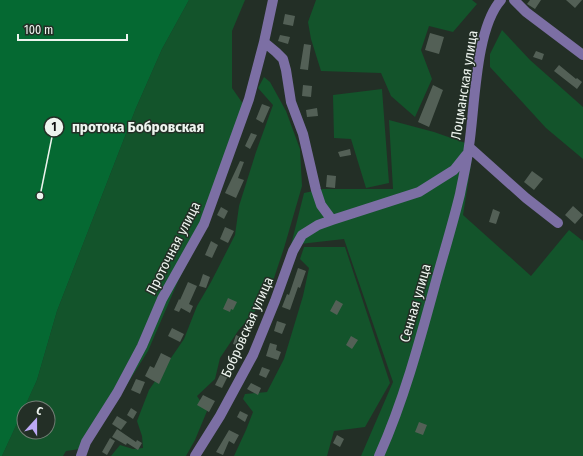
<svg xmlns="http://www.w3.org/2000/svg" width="583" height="456" viewBox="0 0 583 456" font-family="'Fira Sans Condensed',sans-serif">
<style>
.green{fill:#13542b}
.water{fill:#056932}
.building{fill:#536056}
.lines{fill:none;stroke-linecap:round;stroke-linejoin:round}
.minor{stroke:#7c6fa4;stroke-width:10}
.labels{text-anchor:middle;stroke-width:3;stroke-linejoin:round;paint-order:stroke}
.street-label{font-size:14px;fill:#edf4ee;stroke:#232f26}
.leader{fill:none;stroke:#edf4ee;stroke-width:1.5}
.callout-dot{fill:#edf4ee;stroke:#232f26;stroke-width:1.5}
.mark-label{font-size:12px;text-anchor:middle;font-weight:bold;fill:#111}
.callout-label{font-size:15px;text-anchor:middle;font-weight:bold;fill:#edf4ee;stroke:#232f26;stroke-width:3;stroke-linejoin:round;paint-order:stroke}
</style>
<rect width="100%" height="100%" fill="#232f26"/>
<path class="green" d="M189 0H245L232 31V88L248 111 207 226 179 279 148 351 87 448 66 451 63 456H2L24 408V432H48V408H24L37 380 57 311 136 108 162 49Z
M316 0H472L477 4 453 32 429 26 421 50 432 79 415 117 391 96 381 73 321 71 311 39 308 22Z
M502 30 530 60 583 107V159L546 128 490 67V54Z
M264 77 270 82 286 111 300 149 302 186 284 248 268 296 238 331 220 358 215 379 197 396 207 411 195 440 186 456H111L120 445 133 449 143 448 142 436 137 421 149 390 184 339 197 306 211 282 235 235 239 206 256 152 273 105 258 88Z
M382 89 389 183 366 188 351 139 334 138 333 95Z
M389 120 434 132 474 146 463 215 531 276 569 230 583 241V456H361L393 382 344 239 291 245 304 193 323 189H393Z
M304 247H345L390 383 365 427 334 431 327 456H234L246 430 253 412 243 399 245 394 267 392 284 359 303 296 309 268 300 259Z"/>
<path class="water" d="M0 0H189L162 49 136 108 57 311 37 380 2 456H0Z"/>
<path class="building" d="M530 0H541L535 9 527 4Z
M566 0H582L575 8Z
M285 14 295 16 293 26 283 24Z
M430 33 444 37 439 54 425 50Z
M280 35 290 37 288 44 278 41Z
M304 44 311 45 308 70 300 69Z
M536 51 544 54 542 60 533 57Z
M559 65 576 79 577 78 582 82 577 89 554 71Z
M303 85 312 86 311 97 302 96Z
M433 85 443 90 429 127 418 122Z
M262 104 270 107 263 123 256 119Z
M317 108 318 116 307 117 306 110Z
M251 133 257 135 250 149 245 146Z
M350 149 351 155 340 157 338 152Z
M240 161 244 162 238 178 244 180 236 198 225 193Z
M532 171 543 179 534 190 524 182Z
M327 175 336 176 335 188 326 187Z
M573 206 583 215 575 224 565 215Z
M221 207 228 211 224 219 217 215Z
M493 209 500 212 496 224 489 222Z
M225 227 234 231 228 243 220 239Z
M211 241 218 245 212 258 205 255Z
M298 268 306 271 300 288 298 287 290 310 282 307 287 294 289 295Z
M203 274 210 277 206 288 199 286Z
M188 282 197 286 189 304 193 306 190 313 181 308 179 312 174 310 179 299 180 300Z
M228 298 237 302 233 310 231 309 230 312 223 309Z
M336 300 343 304 337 315 330 311Z
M277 321 286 324 282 334 274 331Z
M172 328 184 334 180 342 168 336Z
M236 335 247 340 244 348 233 344Z
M351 336 358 340 352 349 346 345Z
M270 343 277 345 276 350 281 352 278 360 266 356Z
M161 353 171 358 159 384 145 376 150 366 154 368Z
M262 367 270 370 266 378 259 375Z
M223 369 230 372 222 388 215 385Z
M136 379 145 382 140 394 131 390Z
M251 383 261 388 258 395 247 389Z
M203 395 215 401 209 412 197 405Z
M131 408 137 412 133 419 127 415Z
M240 411 248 415 245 422 237 417Z
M117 416 127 422 121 430 112 424Z
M419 422 427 425 423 435 415 432Z
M117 429 136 442 137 440 142 443 138 450 127 443 126 445 112 437Z
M229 430 239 435 234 444 229 441 223 455 216 452Z
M337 435 344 439 340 447 333 443Z
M110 438 115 441 107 455 102 452Z"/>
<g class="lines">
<path class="minor" d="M273 0 264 42 276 52 283 59 286 70 291 102 303 134 316 190 321 205 332 220
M514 0 526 12 583 55
M469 147 526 198 558 223
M81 456 86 442 117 393 142 346 162 299 204 224 249 99 264 42
M195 456 220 416 253 355 275 301 293 251 302 235 318 225 332 220 419 192 454 170 466 155
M379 456C404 400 420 340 436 281 444 252 453 223 460 194 463 178 467 162 469 146 475 108 475 29 501 0"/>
</g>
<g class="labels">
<g class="street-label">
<text transform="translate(464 85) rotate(-81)" y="5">Лоцманская улица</text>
<text transform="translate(173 248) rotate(-63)" y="5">Проточная улица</text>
<text transform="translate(415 303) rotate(-74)" y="5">Сенная улица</text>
<text transform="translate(247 327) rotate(-66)" y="5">Бобровская улица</text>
</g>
</g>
<path class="leader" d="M40 196L54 127"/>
<g class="callout-dot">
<circle cx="40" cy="196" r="4"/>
<circle cx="54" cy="127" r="10"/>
</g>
<g class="mark-label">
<text x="54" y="131">1</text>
</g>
<g class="callout-label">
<text x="138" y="132">протока Бобровская</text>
</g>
<g transform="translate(36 420) rotate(21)"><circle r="19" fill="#232f26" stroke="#747e76"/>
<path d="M0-3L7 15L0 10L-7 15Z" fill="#bca9f5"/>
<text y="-6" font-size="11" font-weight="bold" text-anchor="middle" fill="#edf4ee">С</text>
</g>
<path d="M18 34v6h109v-6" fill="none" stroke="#edf4ee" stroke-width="2"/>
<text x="24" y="34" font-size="12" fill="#edf4ee" stroke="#232f26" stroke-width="3" paint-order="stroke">100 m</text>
</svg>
